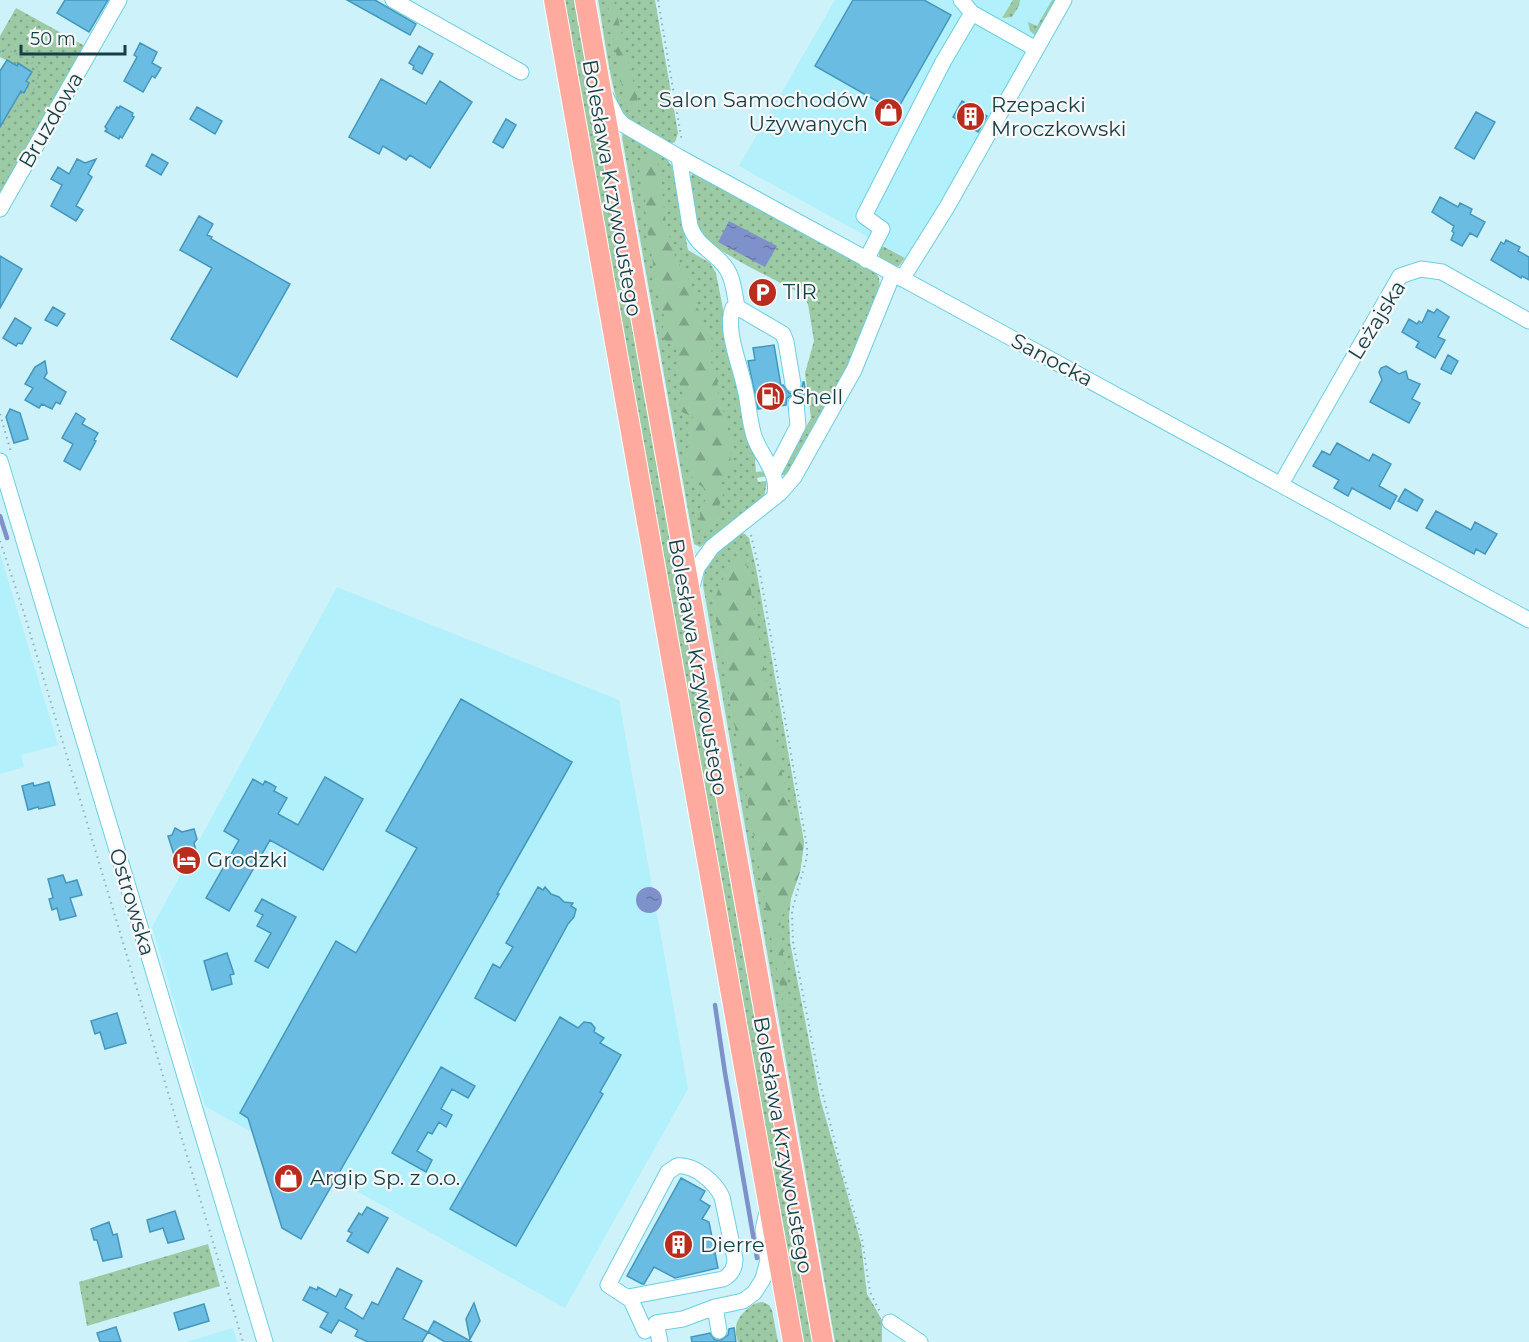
<svg xmlns="http://www.w3.org/2000/svg" width="1529" height="1342" viewBox="0 0 1529 1342" font-family="Montserrat,sans-serif">
<style>
.built{fill:#b2f0fb}
.green{fill:url(#green-dots)}
.forest{fill:url(#forest-firs)}
.water{fill:url(#water-ripples)}
.lines{fill:none;stroke-linecap:round;stroke-linejoin:round}
.stream{stroke:#7f91cb;stroke-width:4.5}
.building{fill:#6abce2;stroke:#4497bc;stroke-width:1.5}
.minor-casing{stroke:#6bcfe1;stroke-width:17}
.major-casing{stroke:#fff;stroke-width:22}
.path{stroke:#8bb1b8;stroke-width:2;stroke-dasharray:1.5 4.5;stroke-linecap:butt}
.minor{stroke:#fff;stroke-width:15}
.major{stroke:#ffaa9e;stroke-width:20}
.labels{text-anchor:middle;stroke-width:4.5;stroke-linejoin:round;paint-order:stroke}
.poi-label{font-size:21px;fill:#143f47;stroke:#f8f8f8;text-anchor:start}
.street-label{font-size:21px;fill:#143f47;stroke:#f8f8f8}
</style>
<defs>
<pattern id="green-dots" width="8" height="8" patternUnits="userSpaceOnUse" patternTransform="scale(1.5)"><rect width="8" height="8" fill="#9ccaa5"/><path d="M2 2h.1M6 6h.1" fill="none" stroke="#7ea588" stroke-width="1.8" stroke-linecap="round"/></pattern>
<pattern id="forest-firs" width="22" height="20" patternUnits="userSpaceOnUse" patternTransform="scale(1.5)"><rect width="22" height="20" fill="#9ccaa5"/><path d="M5 1l3.5 6h-7zM16 11l3.5 6h-7z" fill="#7ea588"/></pattern>
<pattern id="water-ripples" width="26" height="14" patternUnits="userSpaceOnUse" patternTransform="scale(1.5)"><rect width="26" height="14" fill="#7f91cb"/><path d="M2 4q2-2 4 0t4 0M15 11q2-2 4 0t4 0" fill="none" stroke="#6778a7"/></pattern>
</defs>
<rect width="100%" height="100%" fill="#cef2f9"/>
<path class="built" d="M835 0H1071L928 253 917 264 739 166Z
M0 553 58 745 21 755 24 767 0 774Z
M337 587 619 700 688 1089 565 1308 205 1106 152 927Z
M233 1328 237 1342H186Z"/>
<path class="green" d="M563 0H577L814 1342H801Z
M598 0H655L678 133 675 142 670 144C655 136 634 127 623 114 611 97 603 24 598 0Z
M1013 0H1020L1019 6 1012 17 1002 18Z
M1052 0H1056L1036 36 1030 31 1028 22 1037 26Z
M16 8 85 46 0 194V115L5 118 20 91 24 93 29 83 26 81 31 72 18 64 17 66 0 57V36Z
M623 133 666 158 672 166 688 250 710 263 716 273 724 314 763 459 755 460 756 472 766 471V476L757 478 758 482 767 481 764 497 755 506 700 547 694 544 622 137Z
M695 172 874 270 879 278 880 290 856 355 787 476 782 475V471L811 418 805 373 814 341 808 304 802 294C780 282 712 251 701 233 692 217 692 195 689 177Z
M881 245 905 258 899 266 895 267 880 259 879 251Z
M741 533 745 534 749 538 756 568 804 843 800 872 791 898 789 916 790 942 820 1098 861 1243 867 1294 882 1320V1342H835L703 585C703 560 722 547 741 533Z
M208 1244 220 1286 87 1326 79 1282Z
M763 1302 769 1305 772 1310 778 1342H738C737 1338 735 1332 736 1327 737 1316 752 1302 763 1302Z"/>
<path class="forest" d="M607 0H614L626 54 637 95 638 104 635 109H631L625 104Z
M651 154C665 169 661 190 664 208 665 220 670 238 673 250 679 270 697 283 695 305L702 314V322L712 340 711 362 717 373 718 394 723 406 725 425 733 438 730 451 731 468 720 481 724 492 718 509 719 519 705 536 700 533V510L707 497V492C704 487 700 486 696 482 682 466 684 452 693 436L690 426 693 417 682 412 679 408 683 393 678 381 676 346 666 343 662 333 665 317 660 308V297L652 278 653 262 646 224 645 197 639 169V161L644 155Z
M738 556H745L782 773 789 807 801 825 804 843 800 872 791 898 780 920 784 964 791 1010 788 1013 785 1011 776 965 714 606C718 582 726 576 738 556Z"/>
<path class="water" d="M729 221 777 246 765 267 718 242Z
M636 900a13 13 0 1 1 26 0a13 13 0 1 1-26 0Z"/>
<g class="lines">
<path class="stream" d="M0 516 7 538
M715 1005 725 1073 757 1258"/>
</g>
<path class="building" d="M65 0H108L89 32 57 13Z
M347 0H375L416 24 410 35Z
M853 0H924L951 15 896 112 815 66Z
M140 43 157 52 152 63 161 68 155 78 152 76 143 92 124 81 137 57 134 55Z
M419 46 433 54 422 74 413 69 414 66 409 63Z
M7 60 17 66 18 63 32 72 26 81 29 83 24 93 21 91 0 127V71Z
M381 79 426 104 440 81 472 102 430 168 410 155 406 160 383 146 379 154 349 137Z
M962 101 987 116 978 132 953 117Z
M120 106 133 113 132 116 134 117 122 138 120 136 119 139 105 131 107 129 105 127 117 107 119 108Z
M197 107 222 121 215 134 190 119Z
M1476 112 1495 122 1474 159 1455 148Z
M506 119 516 125 503 148 493 142Z
M152 154 168 163 161 175 146 166Z
M77 159 85 163 96 159 88 174 92 177 76 206 83 210 76 221 51 206 62 185 51 179 58 167 69 174Z
M1440 197 1458 207 1460 203 1472 209 1470 214 1485 222 1477 237 1470 233 1462 246 1451 240 1454 233 1452 231 1454 226 1432 212Z
M199 216 213 224 207 235 212 237 211 239 290 284 237 377 171 339 212 268 180 250Z
M1506 240 1520 247 1518 251 1529 257V280L1522 276 1521 278 1491 260 1501 242 1504 244Z
M0 256 22 269 0 308Z
M53 307 65 314 57 326 45 320Z
M1437 309 1449 317 1438 337 1445 340 1435 358 1416 347 1419 342 1402 332 1409 319 1417 324 1419 321 1422 323 1428 310 1434 313Z
M15 318 31 328 22 344 18 343 16 346 3 338Z
M774 345 781 386 783 385 789 393 794 394 787 398 786 405 758 409 748 361 755 360 753 348Z
M1448 355 1458 361 1451 374 1441 369Z
M45 361 47 373 44 378 66 392 60 404 56 402 52 409 42 404 39 408 25 400 33 388 25 384 35 367Z
M1386 366 1399 374 1406 371 1408 379 1420 384 1412 399 1420 403 1409 423 1370 402 1382 380 1379 372 1381 368Z
M803 382H804L807 401 801 394 795 393 802 388Z
M10 409 20 413 28 439 14 443 6 417Z
M76 413 85 419 82 424 98 433 94 440 96 441 80 470 64 461 73 444 62 438Z
M1337 443 1369 461 1373 454 1391 464 1379 486 1397 496 1390 509 1352 488 1348 496 1334 488 1339 480 1313 466 1322 451 1330 455Z
M1405 489 1423 500 1417 511 1398 501Z
M1436 511 1471 530 1475 522 1497 534 1485 554 1476 549 1474 554 1426 528Z
M461 699 572 762 497 894H499L301 1239 282 1228 248 1118 240 1113 336 941 356 953 417 848 386 831Z
M325 777 363 799 323 870 270 840 229 911 206 898 239 840 224 831 253 779 263 785 265 781 271 784 276 787 274 791 287 798 278 814 298 825Z
M49 782 55 805 39 809 38 807 28 810 22 786 33 783 34 786Z
M175 828 182 832 194 829 197 839 194 843 197 855 176 861 168 836 172 835Z
M63 875 66 883 77 880 82 895 70 898 76 916 60 920 57 908 52 910 49 899 53 898 48 879Z
M538 887 543 890 545 887 551 894 559 897 564 902 573 903 571 906 576 909 574 917 568 924 515 1021 475 998 493 964 500 968 513 947 506 943Z
M262 899 296 917 268 968 255 961 271 933 257 926 263 915 255 911Z
M227 953 234 974 230 975 232 984 212 990 204 961Z
M117 1013 126 1043 105 1049 100 1032 95 1034 91 1021Z
M560 1017 578 1028 584 1022 591 1023 595 1028 594 1032 604 1038 600 1043 621 1055 600 1092 603 1094 516 1246 450 1209Z
M441 1067 475 1086 468 1098 452 1089 441 1109 452 1115 446 1127 439 1122 432 1134 428 1132 417 1151 432 1160 426 1172 392 1153Z
M681 1178 705 1191 700 1200 710 1206 702 1219 709 1222 718 1268 675 1278 654 1267 644 1284H642L627 1276Z
M367 1207 388 1218 368 1253 347 1241 352 1233 348 1231 359 1213 362 1215Z
M175 1211 184 1239 168 1243 163 1228 150 1232 147 1220Z
M109 1222 113 1235 117 1234 122 1257 103 1261 97 1240H94L91 1229Z
M397 1268 422 1281 403 1319 428 1332 422 1342H368L355 1336 358 1330 339 1320 331 1333 320 1327 328 1313 303 1300 310 1287 317 1290 318 1287 336 1297 340 1289 352 1295 345 1308 363 1319 372 1302 378 1305Z
M474 1303 480 1321 470 1339 466 1319Z
M204 1304 209 1321 179 1330 174 1313Z
M434 1321 472 1342H445L428 1332Z
M116 1327 121 1342H100L97 1333Z
M734 1328 736 1342H692L691 1337 710 1333 715 1340H721L728 1335 729 1329Z"/>
<g class="lines">
<defs>
<path id="minor" d="M393 0 521 72
M961 0 972 13 1036 49
M606 97 617 118 624 125 679 157 1529 620
M679 157 690 226C696 244 709 249 721 262 733 273 734 291 737 307L783 334 786 342 793 384
M0 209 119 0
M866 260 882 229 864 216 943 62 972 13
M902 279 947 207 1064 0
M737 307 733 308C724 329 741 367 745 389 749 405 749 423 755 439 763 459 781 475 774 498
M0 461 265 1342
M774 472 798 426 796 403
M1281 484 1400 276 1421 269 1442 272 1529 321
M691 590 697 568 712 547 780 493 794 477 854 370 893 274
M628 1297 723 1279C731 1275 735 1268 735 1259L722 1197C715 1182 694 1164 677 1166L668 1172 608 1285 631 1300 645 1331
M715 1307 719 1331
M890 1322 920 1342
M660 1342 656 1323 683 1319 715 1307 743 1301 754 1293 763 1279 768 1260 763 1230 767 1212"/>
<path id="major" d="M554 0 793 1342
M585 0 823 1342"/>
</defs>
<use href="#minor" class="minor-casing"/>
<use href="#major" class="major-casing"/>
<path class="path" d="M658 0 682 142
M0 52 3 49C16 53 30 60 39 69 39 77 35 90 30 97 24 104 20 101 13 113
M0 414 11 452
M751 535 760 573 807 847V857L792 911 793 942 820 1083 842 1170 862 1239 870 1292 880 1312
M0 541 24 613 243 1342"/>
<use href="#minor" class="minor"/>
<use href="#major" class="major"/>
</g>
<defs>
<symbol id="shop-disc" viewBox="-11 -11 22 22"><circle r="9.5" fill="#ba2d1e" stroke="#f8f8f8"/><path d="M-5-2.5h2.3a2.7 3.5 0 0 1 5.4 0H5L5.5 6h-11ZM-1.5-2.5h3a1.5 2.3 0 0 0-3 0Z" fill="#fff"/></symbol>
<symbol id="building-disc" viewBox="-11 -11 22 22"><circle r="9.5" fill="#ba2d1e" stroke="#f8f8f8"/><path d="M-4-6H4V6H1V3H-1V6H-4ZM-2.5-4.3h1.7v1.8h-1.7ZM.8-4.3h1.7v1.8H.8ZM-2.5-1h1.7V.8h-1.7ZM.8-1h1.7V.8H.8Z" fill="#fff"/></symbol>
<symbol id="parking-disc" viewBox="-11 -11 22 22"><circle r="9.5" fill="#ba2d1e" stroke="#f8f8f8"/><path d="M-3.5-5.5H1a3.5 3.5 0 0 1 0 7H-1V5.5H-3.5ZM-1-3.4V-.6H.8a1.4 1.4 0 0 0 0-2.8Z" fill="#fff"/></symbol>
<symbol id="fuel-disc" viewBox="-11 -11 22 22"><circle r="9.5" fill="#ba2d1e" stroke="#f8f8f8"/><path d="M-5.5-6h7V0h2V4h1.3V-2.5L3-4.5l.8-.8L6-3V5H2.5V1h-1V6h-7ZM-4.2-4.7v3.2H.2V-4.7Z" fill="#fff"/></symbol>
<symbol id="hotel-disc" viewBox="-11 -11 22 22"><circle r="9.5" fill="#ba2d1e" stroke="#f8f8f8"/><path d="M-6-4.5h1.5V1H6V5H4.5V3h-9V5H-6ZM-4 0a1.8 1.8 0 1 1 3.6 0ZM.5 0V-2.5h3Q6-2.5 6 0Z" fill="#fff"/></symbol>
</defs>
<g fill-rule="evenodd">
<use href="#shop-disc" x="872" y="96" width="33" height="33"/>
<use href="#building-disc" x="954" y="100" width="33" height="33"/>
<use href="#parking-disc" x="746" y="276" width="33" height="33"/>
<use href="#fuel-disc" x="754" y="380" width="33" height="33"/>
<use href="#hotel-disc" x="170" y="844" width="33" height="33"/>
<use href="#shop-disc" x="272" y="1162" width="33" height="33"/>
<use href="#building-disc" x="662" y="1228" width="33" height="33"/>
</g>
<g class="labels">
<g class="poi-label">
<text x="868" y="107" text-anchor="end">Salon Samochodów<tspan x="868" dy="24">Używanych</tspan></text>
<text x="991" y="112">Rzepacki<tspan x="991" dy="24">Mroczkowski</tspan></text>
<text x="783" y="299">TIR</text>
<text x="792" y="404">Shell</text>
<text x="207" y="867">Grodzki</text>
<text x="310" y="1185">Argip Sp. z o.o.</text>
<text x="700" y="1252">Dierre</text>
</g>
<g class="street-label">
<text transform="translate(51 120) rotate(-60)" y="7">Bruzdowa</text>
<text transform="translate(612 188) rotate(80)" y="7">Bolesława Krzywoustego</text>
<text transform="translate(1377 320) rotate(-58)" y="7">Leżajska</text>
<text transform="translate(1052 360) rotate(28)" y="7">Sanocka</text>
<text transform="translate(698 667) rotate(80)" y="7">Bolesława Krzywoustego</text>
<text transform="translate(132 902) rotate(73)" y="7">Ostrowska</text>
<text transform="translate(783 1145) rotate(80)" y="7">Bolesława Krzywoustego</text>
</g>
</g>
<path d="M21 45v9h104v-9" fill="none" stroke="#143f47" stroke-width="3"/>
<text x="30" y="45" font-size="18" fill="#143f47" stroke="#f8f8f8" stroke-width="4.5" paint-order="stroke">50 m</text>
</svg>
